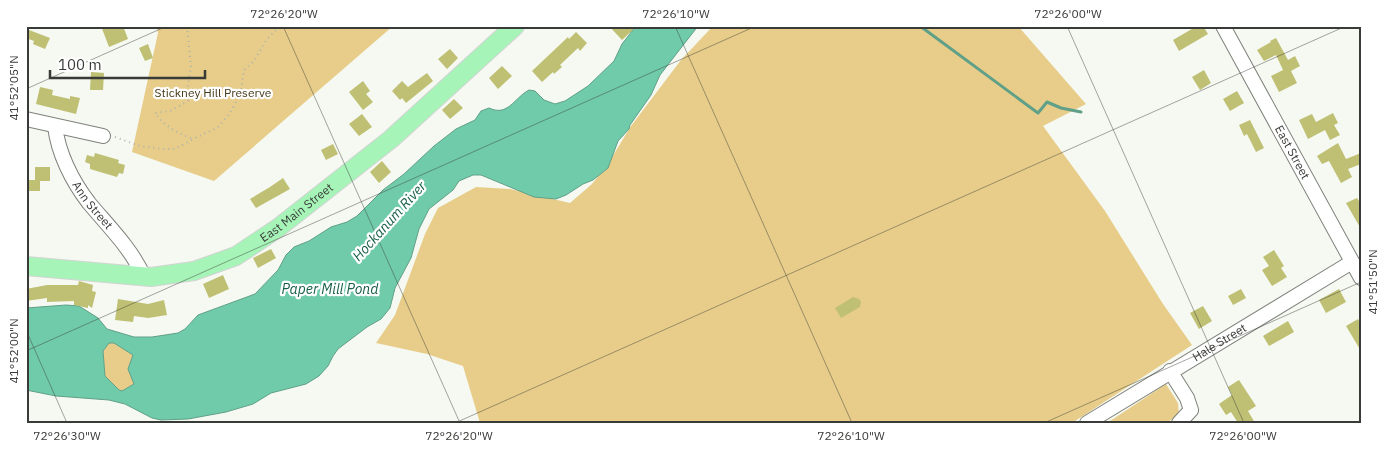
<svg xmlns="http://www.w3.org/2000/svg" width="1387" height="449" viewBox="0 0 1387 449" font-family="'IBM Plex Sans',sans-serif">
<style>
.green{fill:#e7cd89}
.water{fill:#70cbab;stroke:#60a088;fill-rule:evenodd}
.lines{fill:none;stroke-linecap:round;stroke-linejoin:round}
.stream{stroke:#60a088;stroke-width:3}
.building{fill:#bfc073}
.minor-casing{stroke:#7f827c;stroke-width:16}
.major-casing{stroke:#d3d4d3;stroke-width:20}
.path{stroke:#aeb2ac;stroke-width:2;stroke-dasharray:1 4;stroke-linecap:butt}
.minor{stroke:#fff;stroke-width:14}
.major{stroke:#a6f4b8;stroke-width:18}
.ticks{fill:none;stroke:#393b38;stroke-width:1;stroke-opacity:0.45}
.labels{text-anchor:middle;stroke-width:4.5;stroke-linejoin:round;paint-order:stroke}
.park-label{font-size:12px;fill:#443817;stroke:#fff}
.street-label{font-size:12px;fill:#393b38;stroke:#fff}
.water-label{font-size:14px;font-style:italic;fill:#18604a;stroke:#fff}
.neatline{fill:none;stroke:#393b38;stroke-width:2}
.ticks-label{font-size:12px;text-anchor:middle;fill:#393b38}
</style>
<rect width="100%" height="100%" fill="#f5f9f1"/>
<path class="green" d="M157 26H393L214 181 132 152 158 33Z
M713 26H1018L1086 104 1043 126 1105 211 1163 304 1192 345 1072 423H480L463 366 427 354 376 343 395 315 425 234 438 208 476 187 510 189 570 203 592 184 606 167 631 126 681 60Z
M109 343H114L133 355 128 369 134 384 122 391 119 390 105 376 103 351Z
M1166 384 1178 403 1179 415 1166 423H1107Z"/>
<path class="water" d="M636 26H698L660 75 651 95 630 125 629 129 618 141 608 168 593 180 583 184 566 195 556 199 534 197 481 175H473L459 181 453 190 429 209 419 229 411 258 395 288 390 308 381 319 367 327 338 349 333 356 328 366 319 376 306 384 271 393 253 404 226 412 188 419 161 420 152 418 125 404 109 400 56 396 26 390V308L66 305 79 306 98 318 107 329 134 337H152L178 333 185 329 198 315 255 294 278 270 286 255 294 247 309 241 331 227 347 222 357 216 383 190 404 174 434 146 456 129 475 120 481 111 489 108C508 117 514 98 529 90L535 91 544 100 555 104 565 101 588 86 614 61 622 44ZM109 343H114L133 355 128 369 134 384 122 391 119 390 105 376 103 351Z"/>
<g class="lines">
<path class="stream" d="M920 26 1038 113 1047 102 1061 108 1081 112"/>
</g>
<path class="building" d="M101 26H123L128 39 109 47Z
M609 26H637L622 40Z
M1197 26H1203L1208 34 1179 51 1173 40Z
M29 30 50 38 45 49 33 44 34 41 26 38Z
M576 32 587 43 580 51 578 48 560 65 562 67 554 74 553 72 542 82 532 71 568 37 569 39Z
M1276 38 1288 60 1295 56 1300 66 1291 71 1297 83 1279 92 1271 76 1283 70 1276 55 1264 61 1257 50 1271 42 1270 41Z
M148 44 153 58 145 61 139 48Z
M450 49 458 58 447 69 438 59Z
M502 66 512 76 498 89 489 78Z
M1204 70 1211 83 1200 90 1192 77Z
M91 72 104 73 103 90H90Z
M427 73 433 81 406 103 402 98 400 100 392 91 402 81 408 87Z
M363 81 370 91 366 94 373 102 363 110 349 92Z
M40 87 53 90 52 95 70 99V96L80 98 76 114 36 104Z
M1237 91 1244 103 1230 111 1223 99Z
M454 99 463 108 450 119 442 110Z
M1333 113 1338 123 1334 125 1340 135 1330 140 1325 130 1308 139 1299 120 1312 114 1316 122Z
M362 114 372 127 359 136 349 124Z
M1250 120 1264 148 1256 152 1247 134 1244 136 1239 125Z
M1338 143 1346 159 1361 153V164L1348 169 1352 177 1341 183 1329 161 1322 164 1317 156Z
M333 144 338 154 326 160 321 150Z
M95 153 119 160 118 163 125 165 123 174 119 173 117 177 90 169V164L85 162 87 155 94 157Z
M382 161 391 172 379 183 370 172Z
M35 167H50V181H40V191H26V180H35Z
M283 178 290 189 256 208 250 199 270 187Z
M1357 198 1361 204V229L1346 203Z
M271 249 276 258 258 268 253 258Z
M1274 250 1284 266 1281 268 1287 277 1272 286 1262 270 1269 266 1263 257Z
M223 275 229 289 209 298 203 284Z
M79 281 93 285 92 291 96 292 92 308 88 305V308L74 305V301L47 302V298L26 301V289L47 285H78Z
M1241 289 1246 298 1233 305 1228 296Z
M1339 289 1346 302 1326 313 1319 300Z
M853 297 859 299 861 302 860 307 841 318 835 308Z
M118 299 148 304 164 300 167 315 148 318 134 316 133 322 115 320Z
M1203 306 1212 321 1199 329 1190 313Z
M1358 319 1361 325V351L1346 326Z
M1288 321 1294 332 1269 346 1263 336Z
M1239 380 1256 406 1248 411 1255 423H1238L1231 412 1226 415 1219 404 1232 395 1228 387Z"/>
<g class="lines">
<defs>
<g id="minor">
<path id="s1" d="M1223 26 1361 278"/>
<path d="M26 119 103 136"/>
<path id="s2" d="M55 126C58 153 72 181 89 203 109 227 131 248 144 277"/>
<path d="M1170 371 1187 398 1191 410 1179 423"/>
<path id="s3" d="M1087 423 1352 262"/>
</g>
<g id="major">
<path id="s4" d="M26 266 151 277 194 271 236 256 278 228 391 139 515 26"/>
</g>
</defs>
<use href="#minor" class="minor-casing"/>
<use href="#major" class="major-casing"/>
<path class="path" d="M187 26 191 67 188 85 189 100 170 111 155 113C165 127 178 133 193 139
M115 137 140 146 162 149H175L197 137 217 128 230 113 240 95 244 70 254 61 267 39 280 26"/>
<use href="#minor" class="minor"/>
<use href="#major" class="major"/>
</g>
<path class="ticks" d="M283 26 460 423M675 26 852 423M1067 26 1244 423M26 89 167 26M26 330 67 423M26 351 756 26M455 423 1346 26M1044 423 1361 282"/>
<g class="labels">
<g class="park-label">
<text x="213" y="97">Stickney Hill Preserve</text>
</g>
<g class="street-label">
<text dy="4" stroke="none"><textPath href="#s1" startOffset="144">East Street</textPath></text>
<text dy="4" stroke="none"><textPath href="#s2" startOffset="89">Ann Street</textPath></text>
<text dy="4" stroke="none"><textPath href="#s4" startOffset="288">East Main Street</textPath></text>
<text dy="4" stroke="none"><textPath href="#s3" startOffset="155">Hale Street</textPath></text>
</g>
<g class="water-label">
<text transform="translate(389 221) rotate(-48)" y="5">Hockanum River</text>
<text x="330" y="294">Paper Mill Pond</text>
</g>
</g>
<rect width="1387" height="449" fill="none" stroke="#ffffff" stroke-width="55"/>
<path d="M50 70v8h155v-8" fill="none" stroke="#393b38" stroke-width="2.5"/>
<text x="58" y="70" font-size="15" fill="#393b38" stroke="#ffffff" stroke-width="4" paint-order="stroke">100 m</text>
<rect x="28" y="28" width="1332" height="394" class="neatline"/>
<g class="ticks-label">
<text x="284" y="18">72°26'20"W</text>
<text x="676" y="18">72°26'10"W</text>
<text x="1068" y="18">72°26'00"W</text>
<text transform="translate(14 88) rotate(-90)" y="4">41°52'05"N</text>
<text transform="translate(1373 282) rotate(-90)" y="4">41°51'50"N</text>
<text transform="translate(14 351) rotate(-90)" y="4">41°52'00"N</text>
<text x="67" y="440">72°26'30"W</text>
<text x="459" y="440">72°26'20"W</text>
<text x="851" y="440">72°26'10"W</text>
<text x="1243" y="440">72°26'00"W</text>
</g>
</svg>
